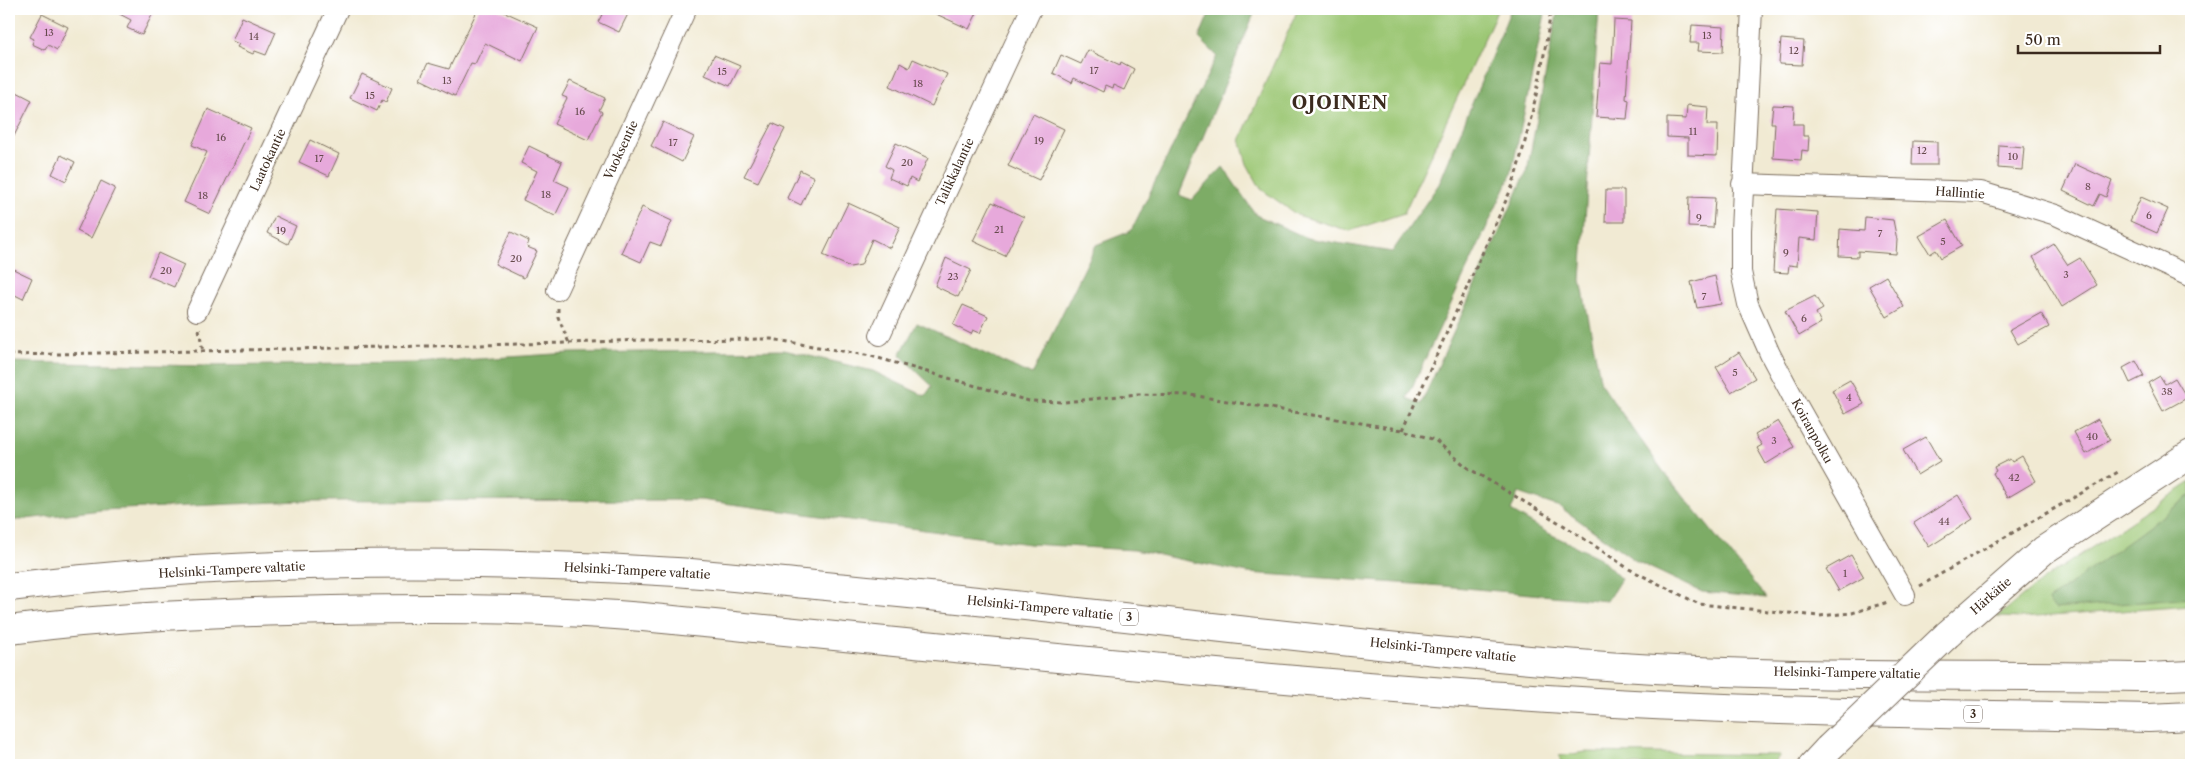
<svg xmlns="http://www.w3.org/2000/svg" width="2200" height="774" viewBox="0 0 2200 774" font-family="'Libre Caslon Text',serif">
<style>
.green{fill:#9cc774;stroke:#6c7849}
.forest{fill:#7dac66;stroke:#5c6b42}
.building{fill:#e7a9db}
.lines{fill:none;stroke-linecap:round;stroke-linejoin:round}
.minor-casing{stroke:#7b6d5d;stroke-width:22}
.secondary-casing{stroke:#7b6d5d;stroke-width:30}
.motorway-casing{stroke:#7b6d5d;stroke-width:30}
.path{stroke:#7b6d5d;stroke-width:3;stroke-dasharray:4 4;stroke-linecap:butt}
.minor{stroke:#fff;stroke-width:20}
.secondary{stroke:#fff;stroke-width:28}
.motorway{stroke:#fff;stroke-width:28}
.secondary-bridge-casing{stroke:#7b6d5d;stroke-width:30;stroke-linecap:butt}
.secondary-bridge{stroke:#fff;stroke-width:28}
.labels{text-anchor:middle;stroke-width:5;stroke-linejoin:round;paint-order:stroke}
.number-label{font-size:10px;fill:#664a4d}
.shield{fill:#fff;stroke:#766a62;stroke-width:1}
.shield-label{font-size:11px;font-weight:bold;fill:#3b2a1e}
.street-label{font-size:12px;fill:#3b2a1e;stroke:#fff}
.district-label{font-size:18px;font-weight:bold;letter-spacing:1px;fill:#3b2a1e;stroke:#fff}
</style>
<rect width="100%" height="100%" fill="#fff"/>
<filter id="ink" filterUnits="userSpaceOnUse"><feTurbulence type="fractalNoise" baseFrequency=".02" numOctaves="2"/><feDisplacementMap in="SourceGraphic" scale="10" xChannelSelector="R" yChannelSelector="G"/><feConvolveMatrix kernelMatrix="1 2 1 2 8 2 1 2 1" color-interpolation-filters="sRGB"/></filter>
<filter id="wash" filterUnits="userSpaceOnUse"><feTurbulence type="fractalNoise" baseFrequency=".0096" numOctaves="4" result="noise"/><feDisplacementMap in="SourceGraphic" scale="20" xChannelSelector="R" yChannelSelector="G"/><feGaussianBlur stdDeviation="1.12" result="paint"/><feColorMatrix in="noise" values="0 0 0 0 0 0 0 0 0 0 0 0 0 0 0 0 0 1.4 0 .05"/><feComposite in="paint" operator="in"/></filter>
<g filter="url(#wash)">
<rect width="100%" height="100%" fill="#f1ead3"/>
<path class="green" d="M1298 9H1498L1404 213 1350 231 1297 215 1261 189 1247 164 1240 140Z
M2191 482V606L2022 618 1997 617 2044 579Z
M1585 752 1780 755 1773 765H1562L1559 756Z"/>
<path class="forest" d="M1211 9H1256L1179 195 1192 200 1223 167 1256 215 1307 238 1392 252 1439 184 1511 9H1529L1545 14 1511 175 1407 398 1421 404 1527 171 1558 9H1599L1581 280 1601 384 1663 471 1766 598 1702 592 1636 561 1560 507 1518 493 1511 511 1548 533 1600 558 1621 579 1607 601 1443 586 1248 573 1134 550 1029 544 701 500 300 501 101 510 9 521V362L206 366 416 363 570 353 784 350 873 371 925 396 932 386 900 355 917 323 1032 375 1096 245 1131 231 1217 56 1199 38Z
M2191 495V598L2055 609 2048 601Z"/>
<g id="blocks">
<path class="building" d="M110 9H155L142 35 127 28 131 20Z
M478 9H498L538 27 522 61 485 43 475 64 471 63 455 96 420 79 428 63 449 69Z
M605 9H616L628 14 619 32 598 22Z
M925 9H979L969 29Z
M42 14 68 27 57 50 48 45 45 50 32 44 34 39 30 37Z
M242 17 276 32 266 55 255 51 253 54 237 47 239 44 232 41Z
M1614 20 1631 21 1626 99 1629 100 1627 119 1596 117 1600 63 1612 64Z
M1692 25 1724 27 1723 52 1698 51 1699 43H1690Z
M1781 39 1804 41 1802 65 1779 64Z
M1088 50 1120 65 1121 62 1134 69 1124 90 1113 85 1112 89 1105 86 1103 92 1074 78 1072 83 1053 73 1061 55 1081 64Z
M714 55 740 66 730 86 705 75Z
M913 59 947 74 932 106 890 86 900 63 909 68Z
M362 74 392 88 386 102 382 100 377 111 350 98Z
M570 81 605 98 599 110 602 112 588 140 554 124 567 98 562 96Z
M9 88 32 100 9 146Z
M1687 105 1708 107 1707 125H1718L1717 156 1688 155V138L1667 137V118L1686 119Z
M1773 105 1794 106 1793 124H1803V136H1809L1808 151 1802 150 1801 160 1773 158 1775 123H1771Z
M208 109 251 128 210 214 184 202 207 152 192 145Z
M1033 114 1064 129 1039 180 1008 166Z
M663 122 694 137 682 162 651 146Z
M772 123 785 129 758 182 744 176Z
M310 140 339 154 329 176 299 162Z
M1913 141 1937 142V165H1912Z
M896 143 928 158 917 182 910 178 907 186 889 178 892 170 885 166Z
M1999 145 2024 147 2022 170 1998 168Z
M529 146 562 162 554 180 569 187 555 216 523 200 537 171 521 163Z
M61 155 75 162 66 181 52 174Z
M2075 164 2112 181 2106 197 2100 194 2094 206 2063 191Z
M800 170 814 177 801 205 787 198Z
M101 181 115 188 91 238 77 231Z
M1606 190H1624V222H1605Z
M1689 197 1715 198 1713 228 1688 227Z
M2141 197 2168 209 2157 233 2130 221Z
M992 202 1024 217 1005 256 973 241Z
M848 203 900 227 890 248 872 239 861 265 850 267 823 255Z
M642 207 672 221 661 246 650 242 641 262 621 253Z
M1777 209 1818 212 1816 240 1799 238 1797 266 1789 265 1788 273 1773 272Z
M275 216 296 226 288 244 267 233Z
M1865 217 1893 220 1897 240 1896 254 1858 251V257L1839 256 1840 229 1864 231Z
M1947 220 1962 246 1941 258 1936 250 1930 254 1919 236Z
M511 232 529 241 527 247 537 251 524 278 495 264Z
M2054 244 2068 265 2080 258 2097 285 2062 307 2033 257Z
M158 253 184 265 174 287 148 276Z
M946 258 971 270 958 297 935 286Z
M9 267 32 278 23 299 9 292Z
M1715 276 1721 304 1697 308 1691 282Z
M1886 276 1904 307 1887 317 1869 286Z
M1815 296 1823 309 1816 313 1821 323 1799 336 1785 311Z
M963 305 988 316 980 333 973 330 971 334 953 325Z
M2041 313 2049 327 2018 344 2010 330Z
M1739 352 1755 378 1731 392 1716 367Z
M2136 361 2144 376 2130 383 2123 368Z
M2160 376 2165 384 2175 378 2187 398 2163 411 2148 383Z
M1850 380 1864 404 1845 414 1832 390Z
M2098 419 2110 440 2086 454 2074 432Z
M1778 421 1794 447 1766 464 1757 448 1762 445 1755 435Z
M1926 437 1940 461 1917 475 1903 450Z
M2022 456 2036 481 2007 498 1993 473 1996 471 1994 467 2010 459 2012 462Z
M1958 495 1973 519 1929 547 1914 523Z
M1851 555 1864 577 1839 591 1826 569Z"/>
</g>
</g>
<g filter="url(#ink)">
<use href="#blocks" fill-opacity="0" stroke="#7b6d5d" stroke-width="1"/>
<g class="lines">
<defs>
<path id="minor" d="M1752 9 1741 230V272L1748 304 1770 354 1796 403 1905 595
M1742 184 1981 192 2056 215 2191 277
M557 290 686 9
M197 311 338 9
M880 335 1031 9"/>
<path id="secondary" d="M1947 635 2044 550 2191 454
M1813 765 1828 749"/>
<path id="motorway" d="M9 587C229 560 454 558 676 572 733 576 790 583 847 588 1087 610 1326 643 1565 663 1758 679 1953 674 2147 677L2191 675
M9 630C117 616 224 612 333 610 437 608 540 608 643 617 972 649 1302 686 1633 704 1805 713 1977 714 2149 718L2191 716"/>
</defs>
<use href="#minor" class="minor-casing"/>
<use href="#secondary" class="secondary-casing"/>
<use href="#motorway" class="motorway-casing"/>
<path class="path" d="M558 308V317L569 343
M199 329 203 352
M9 355 569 343 641 340 771 339 871 356 1029 401 1065 402 1137 394 1191 395 1403 430 1435 440 1468 468 1568 528 1629 569 1699 604 1819 616 1852 613 1888 602
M1403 430 1512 187C1530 129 1543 69 1551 9
M1920 586 2118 472"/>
<use href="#minor" class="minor"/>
<use href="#secondary" class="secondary"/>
<use href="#motorway" class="motorway"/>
<defs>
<path id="secondary-bridge" d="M1828 749 1947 635"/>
</defs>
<use href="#secondary-bridge" class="secondary-bridge-casing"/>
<use href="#secondary-bridge" class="secondary-bridge"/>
</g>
</g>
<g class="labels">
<g class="number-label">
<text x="49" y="36">13</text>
<text x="1707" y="39">13</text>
<text x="254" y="40">14</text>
<text x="1794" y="54">12</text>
<text x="1094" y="74">17</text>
<text x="722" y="75">15</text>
<text x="447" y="84">13</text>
<text x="918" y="87">18</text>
<text x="370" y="99">15</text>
<text x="580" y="115">16</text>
<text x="1693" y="135">11</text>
<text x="221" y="141">16</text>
<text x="1039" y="144">19</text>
<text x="673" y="146">17</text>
<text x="1922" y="154">12</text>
<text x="2013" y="160">10</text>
<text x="319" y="162">17</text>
<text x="907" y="166">20</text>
<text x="2088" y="190">8</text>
<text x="546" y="198">18</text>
<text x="203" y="199">18</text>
<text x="2149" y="219">6</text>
<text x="1699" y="221">9</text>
<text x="999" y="233">21</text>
<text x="281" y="234">19</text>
<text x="1880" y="237">7</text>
<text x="1943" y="245">5</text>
<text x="1786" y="256">9</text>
<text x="516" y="262">20</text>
<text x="166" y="274">20</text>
<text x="2066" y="278">3</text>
<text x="953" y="280">23</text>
<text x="1704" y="300">7</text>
<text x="1804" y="322">6</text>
<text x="1735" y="376">5</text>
<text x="2167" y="395">38</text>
<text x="1849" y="401">4</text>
<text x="2092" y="440">40</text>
<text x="1774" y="444">3</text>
<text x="2014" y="481">42</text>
<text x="1944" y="525">44</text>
<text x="1845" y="577">1</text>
</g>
<g class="shield">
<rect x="1120" y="608.5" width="18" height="17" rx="4"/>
<rect x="1964" y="705.5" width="18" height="17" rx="4"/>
</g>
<g class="shield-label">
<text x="1129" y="621">3</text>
<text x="1973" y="718">3</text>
</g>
<g class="street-label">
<text transform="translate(621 150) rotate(-65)" y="4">Vuoksentie</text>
<text transform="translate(268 160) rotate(-65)" y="4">Laatokantie</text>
<text transform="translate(955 172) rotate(-65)" y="4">Talikkalantie</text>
<text transform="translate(1960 193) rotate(4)" y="4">Hallintie</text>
<text transform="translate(1812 431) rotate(61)" y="4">Koiranpolku</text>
<text transform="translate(232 570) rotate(-3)" y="4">Helsinki-Tampere valtatie</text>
<text transform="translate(637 571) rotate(3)" y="4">Helsinki-Tampere valtatie</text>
<text transform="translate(1991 596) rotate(-41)" y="4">Härkätie</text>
<text transform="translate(1040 608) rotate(6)" y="4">Helsinki-Tampere valtatie</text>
<text transform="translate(1443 650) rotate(6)" y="4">Helsinki-Tampere valtatie</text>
<text transform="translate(1847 673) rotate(1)" y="4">Helsinki-Tampere valtatie</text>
</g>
<g class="district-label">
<text x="1340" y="109">OJOINEN</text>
</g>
</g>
<rect width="2200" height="774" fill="none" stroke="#fff" stroke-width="30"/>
<path d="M2018 45v8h142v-8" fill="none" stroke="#3b2a1e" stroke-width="2.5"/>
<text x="2025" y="45" font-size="15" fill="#3b2a1e" stroke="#ffffff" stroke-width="4" paint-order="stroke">50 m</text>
</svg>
